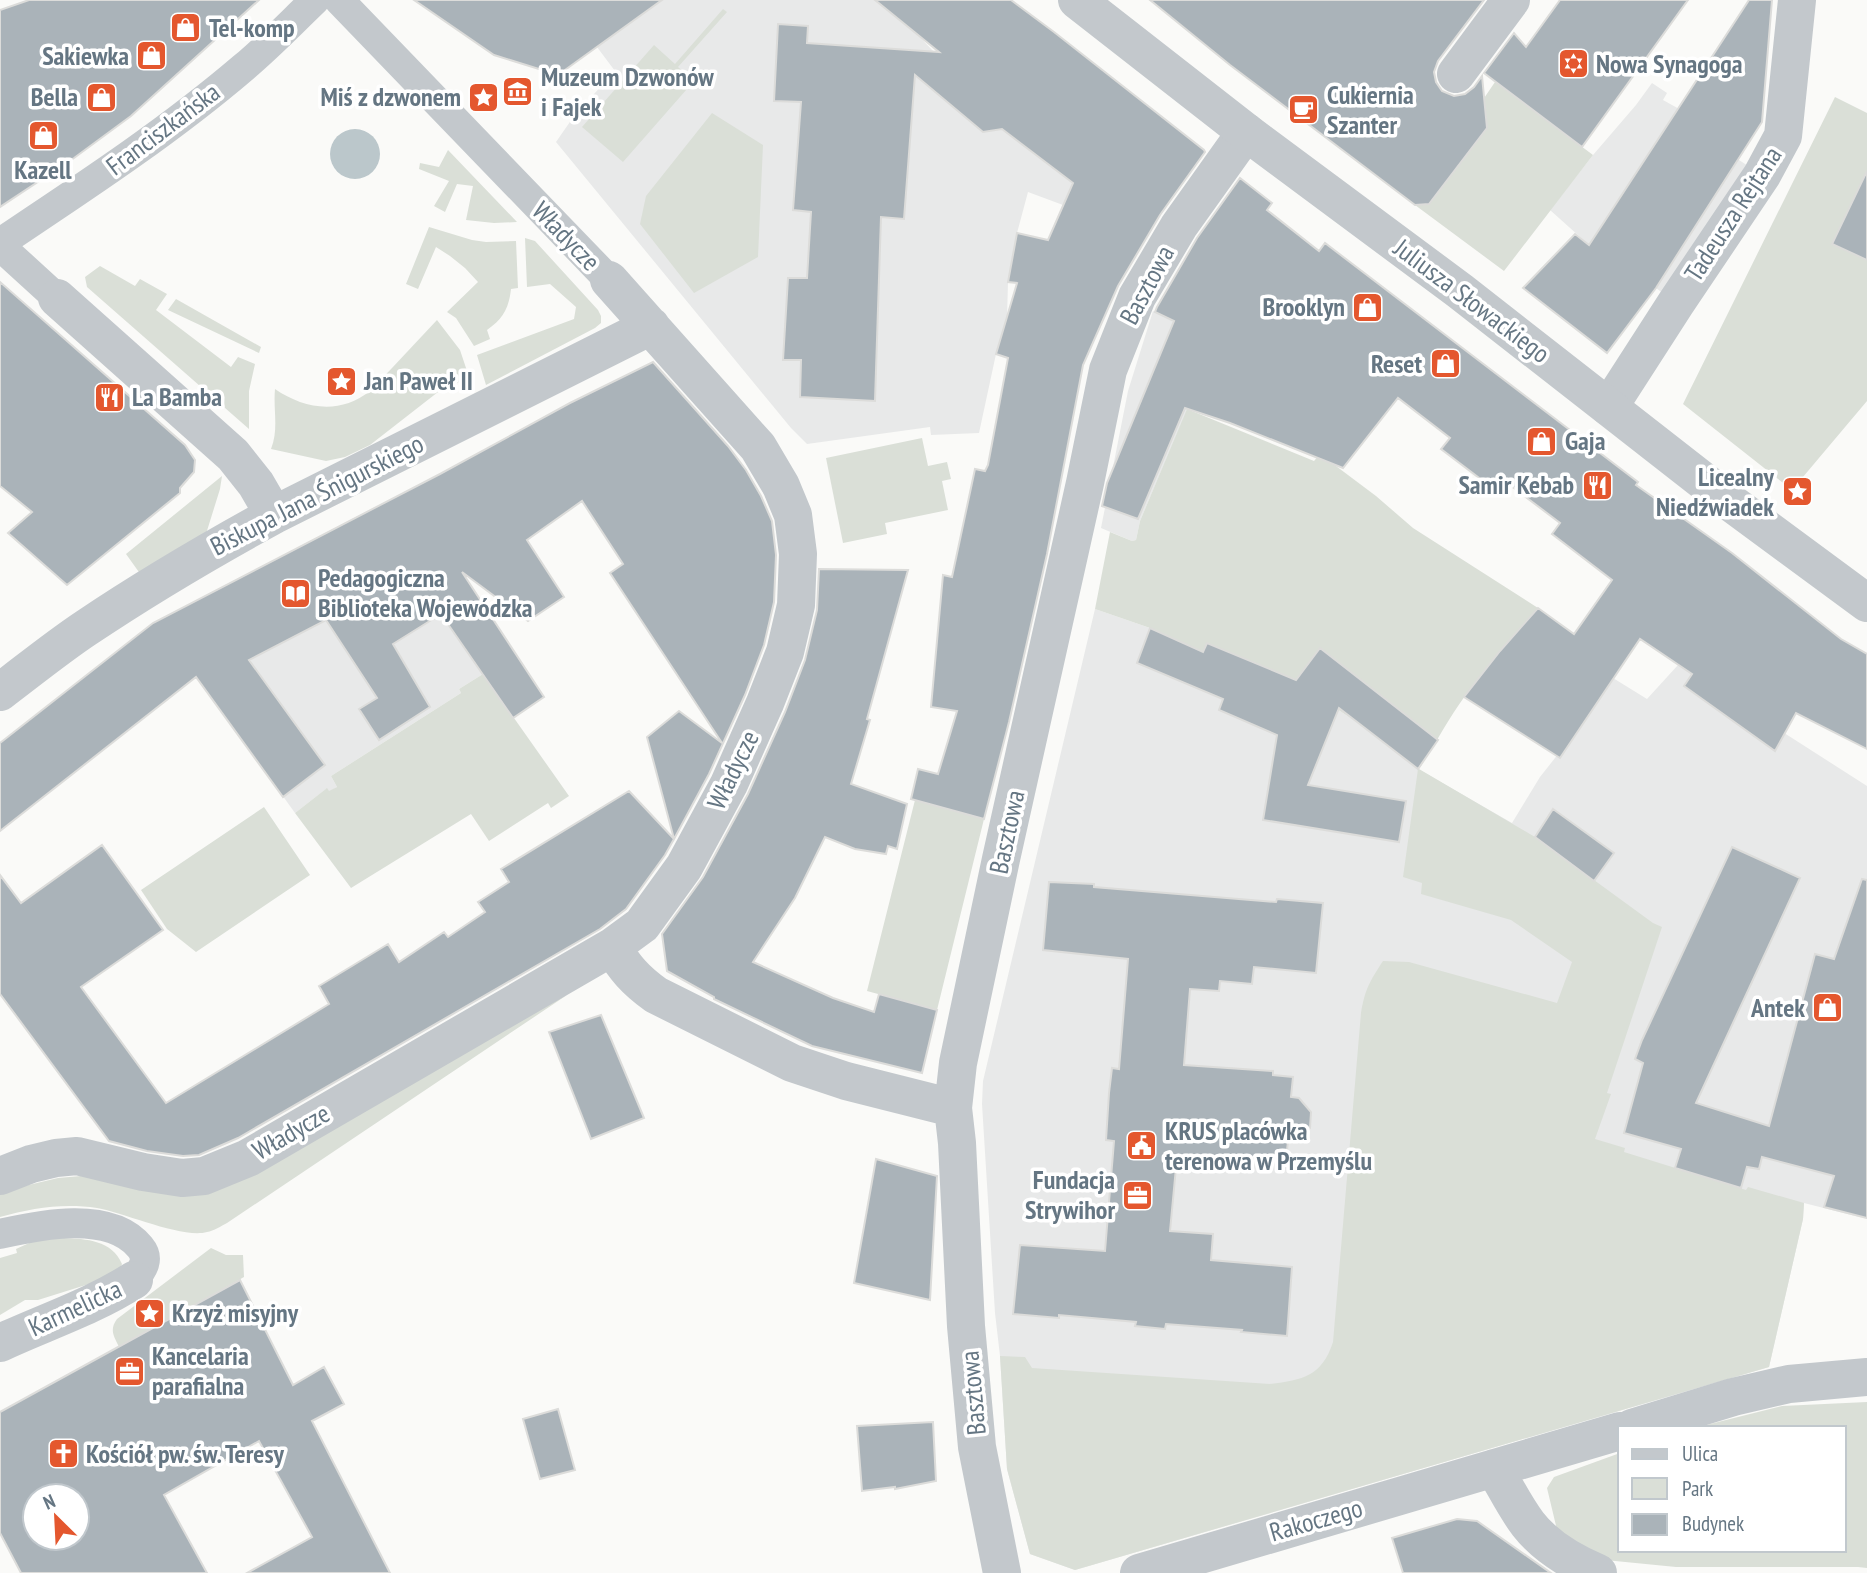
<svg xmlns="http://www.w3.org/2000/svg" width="1867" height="1573" viewBox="0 0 1867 1573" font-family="'PT Sans Narrow',sans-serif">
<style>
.built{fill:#e8e9e9}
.green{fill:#dadfd7}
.water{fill:#bbc7cb}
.building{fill:#aab3b9;stroke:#dcdcda;stroke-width:2;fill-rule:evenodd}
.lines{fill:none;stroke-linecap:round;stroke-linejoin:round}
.pedestrian{stroke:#c3c8cc;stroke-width:30}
.minor{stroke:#c3c8cc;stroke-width:38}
.tertiary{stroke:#c3c8cc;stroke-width:38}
.labels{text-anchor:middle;stroke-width:7;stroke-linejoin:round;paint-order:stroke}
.poi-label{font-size:26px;font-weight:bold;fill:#657683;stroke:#fff;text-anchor:start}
.street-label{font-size:26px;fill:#657683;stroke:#fff}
</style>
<rect width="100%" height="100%" fill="#fafaf8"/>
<path class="built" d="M662 0H875L916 33 935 53 1067 179 1073 182 1063 205 1028 192 1017 233 1008 282 1007 318 996 354 979 433 931 435 930 427 807 444 791 428 556 142 574 116 615 71 597 47Z
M1652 83 1667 93 1663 100 1681 110 1676 119 1762 175 1676 303 1656 288 1589 245 1550 210 1593 155 1636 105Z
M1153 311 1216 342 1140 521 1136 540 1132 541 1101 528 1128 391Z
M375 507 423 588 483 674 459 689 461 693 331 776 337 787 329 792 326 789 295 813 157 621Z
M1095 609 1150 628 1202 652 1207 643 1289 677 1364 727 1418 769 1512 823 1540 777 1585 720 1613 678 1647 699 1678 665 1867 786V1219L1804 1203 1803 1219 1769 1367 1075 1570 1030 1554 1007 1469 1000 1356 995 1313 982 1104 983 1081Z"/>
<path class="green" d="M723 9 727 12 678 67 694 81 623 162 582 127 654 45 675 64Z
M1495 82 1593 155 1504 271 1415 205 1430 203 1487 128 1486 117 1476 110Z
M1835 97 1867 113V171L1833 244 1867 260V401L1792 490 1683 404Z
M712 113 763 145 758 257 694 293 640 224 646 196Z
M448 150 517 222 494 223 466 220 473 186 457 184 445 212 434 206 449 181 419 169 420 163 439 167Z
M429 227 472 240 486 242 516 241 518 288 511 289C509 308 503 319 487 330L490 339 474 346 456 318 447 312 478 282 465 268 450 256 436 247 418 289 406 284Z
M525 238 535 241 598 310 601 316V323L595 328 486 385 477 355 574 319 576 307 550 284 527 287Z
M100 266 135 286 140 279 167 294 156 310 231 367 238 357 255 364 249 391V429L87 287 85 277Z
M176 299 261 347 259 353 168 310Z
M437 320 460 350 470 380 447 385 370 445 345 457 326 461 271 449C279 429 273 410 275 389 304 409 340 415 370 391 378 384 385 375 392 368 407 352 422 336 437 320Z
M1187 409 1314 461 1320 454 1376 496 1413 528 1538 608C1513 636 1487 665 1465 696 1448 719 1435 745 1419 769L1535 837 1653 923 1662 927 1607 1093 1611 1094 1595 1139 1625 1148 1624 1152 1746 1190 1748 1187 1804 1203 1803 1219 1769 1367 1075 1570 1030 1554 1007 1469 1000 1356 1025 1357 1032 1368 1270 1384C1303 1380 1322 1376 1333 1342L1361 1013C1365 989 1370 981 1383 961L1409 962 1557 1003 1572 962 1511 920 1421 894 1422 883 1403 877 1418 769 1364 727 1289 677 1207 644 1203 652 1150 628 1095 609 1110 532 1132 541 1136 540 1140 521Z
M922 438 928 466 947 462 951 479 942 481 948 510 885 523 887 534 843 543 826 458Z
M222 476 220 489 206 534 141 575 126 554Z
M483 674 569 796 551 808 548 803 489 841 471 814 351 888 295 813 327 788 329 791 337 787 331 776 461 693 459 689Z
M915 800 984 819 937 1010 867 991Z
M264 807 310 875 196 952 167 929 141 890Z
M567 995 227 1223C221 1226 214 1231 207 1232 183 1239 125 1213 97 1208 63 1203 32 1208 0 1217V1194L16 1188 58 1178 81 1176 172 1189Z
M64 1238C86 1239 112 1240 122 1264L119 1271 105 1279 38 1300H25L0 1315V1258L17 1253 16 1249 38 1239Z
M211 1248 226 1255H243L244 1277 119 1347C114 1336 109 1330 117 1319Z
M1867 1402V1568L1858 1567H1676L1605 1560 1558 1534 1547 1488 1554 1477 1620 1453V1550H1844V1428H1694L1782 1406Z"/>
<path class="water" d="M330 154a25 25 0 1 1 50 0a25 25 0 1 1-50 0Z"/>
<path class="building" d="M29 0H259L131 116 74 158 0 207V10Z
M414 0H662L558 75 494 55Z
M875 0H1011L1054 32 1204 150 1205 152 1160 215 1118 286 1083 365 1047 554 1009 722 984 819 911 799 918 769 938 774 957 711 931 707 943 575 952 577 975 469 985 471 988 465 1008 358 996 354 1017 283 1008 282 1017 233 1048 240 1073 183 1002 129 983 132 915 75 904 219 881 217 875 401 800 397 801 360H783L788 278H807L811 212 793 210 801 102 774 101 778 24 808 26 807 43 939 52Z
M1150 0H1484L1438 61 1434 72 1436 82 1442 91 1454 96 1465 94 1474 87 1482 76 1487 128 1429 204 1415 205 1230 65Z
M1560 0H1688L1582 147 1484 73 1514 33 1526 47Z
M1749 0H1772L1762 122 1656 288 1607 353 1523 288 1575 234 1589 245Z
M1867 171V260L1832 244Z
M1240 178 1272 203 1267 210 1319 251 1325 243 1638 482 1636 485 1732 553 1841 639 1867 654V749L1796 713 1775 751 1684 686 1692 674 1640 639 1560 758 1464 697 1500 651 1538 608 1574 634 1612 580 1552 534 1560 523 1506 482 1499 493 1441 449 1450 438 1398 398 1343 468 1230 423 1185 408 1138 519 1102 506 1107 483 1174 321 1155 312 1157 307 1197 238Z
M0 282 185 445 195 460 194 472 180 488V493L67 585 8 533 32 512 0 486Z
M653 362 728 446 746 470 761 496 772 521 776 555 774 602 764 645 745 695 709 774 674 839 647 737 679 711 722 743 610 573 623 564 582 501 527 540 564 597 528 621 462 572 544 697 513 718 441 614 393 644 430 707 379 740 359 709 377 698 326 620 249 660 325 765 283 797 196 677 0 831V743L153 623 440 474 570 403Z
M819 569 908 570 867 719 870 720 851 784 907 804 897 849 888 846 886 854 855 849 825 837 795 898 753 962 833 998 874 1012 879 994 937 1010 922 1073 812 1046 714 999V997L667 971 662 934 703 877 748 794 785 712 805 660 817 610Z
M1150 628 1203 652 1207 643 1296 680 1320 648 1438 740 1418 769 1339 708 1308 785 1406 801 1399 842 1263 820 1277 735 1219 710 1223 699 1137 663Z
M629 791 674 839 665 855 626 909 600 929 238 1138 199 1155 183 1156 147 1151 109 1141 0 994V875L21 903 102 845 163 930 81 987 166 1103 329 1004 319 986 352 966 388 944 399 962 444 932 448 937 485 912 478 902 509 882 501 869Z
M1553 809 1614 853 1594 881 1535 837Z
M1732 847 1800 878 1696 1103 1769 1126 1815 954 1834 959 1862 879 1867 880V1218L1824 1207 1834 1176 1762 1157 1759 1169 1747 1167 1741 1188 1675 1168 1681 1149 1624 1133 1643 1063 1635 1059 1642 1040Z
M1049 882 1094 884V887L1276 902 1277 899 1323 903 1316 973 1254 967 1252 984 1220 981 1219 991 1190 989 1184 1065 1273 1071V1075L1293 1077 1291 1097 1299 1098 1311 1112 1310 1128 1295 1141H1288L1286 1160 1266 1158V1162L1177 1157 1170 1231 1213 1234 1211 1260 1292 1267 1287 1336 1241 1332 1242 1330 1166 1324 1165 1329 1135 1326 1136 1322 1059 1315V1318L1013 1314 1020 1245 1105 1251 1114 1141 1106 1140 1109 1093 1112 1068 1119 1069 1128 959 1043 950Z
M601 1015 644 1118 591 1139 549 1032Z
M876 1159 937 1176 930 1300 854 1283Z
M240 1280 293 1385 324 1367 344 1404 312 1421 390 1573H247L312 1537 259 1441 164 1495 207 1573H21L0 1533V1412ZM35 1496H77V1538H35Z
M558 1409 575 1470 540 1479 523 1419Z
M933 1422 936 1481 895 1489V1487L862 1491 857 1426Z
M1457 1519 1477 1521 1551 1573H1403L1392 1538Z"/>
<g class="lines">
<path class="pedestrian" d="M339 0 609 280
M0 243C84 187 168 132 244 67 269 46 292 22 315 0
M0 246 57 298
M0 1234C39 1225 110 1210 140 1247 150 1259 143 1269 134 1280"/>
<path class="minor" d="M1456 74 1511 0
M57 298 233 455 256 484 274 515
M1609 407 1676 303 1762 175 1783 136 1797 0
M0 692C28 671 56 648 86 628 147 587 210 550 274 515L651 326
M612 947C625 968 635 980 656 995L792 1063 846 1081 953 1108
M0 1176 31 1164 56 1158 77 1156 143 1172 182 1178 204 1176 248 1158 612 947 642 925 684 867 729 784 765 703 785 652 796 605 798 554 793 515 781 486 758 447 609 280
M0 1343C45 1322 92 1307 134 1280
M1632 1428 1733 1397 1789 1384 1867 1377
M1494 1468C1505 1486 1515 1507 1528 1524 1545 1546 1572 1562 1598 1573
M1002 1573 977 1447 966 1326 957 1143 953 1108 958 1063 1001 859 1085 483 1108 370 1137 297 1179 226 1246 132
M1139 1573 1620 1431"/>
<path class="tertiary" d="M1077 0 1246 132 1460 291 1734 505 1867 603"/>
</g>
<defs>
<symbol id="shop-square" viewBox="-11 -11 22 22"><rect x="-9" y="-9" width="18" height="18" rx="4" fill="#e4572e" stroke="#fff"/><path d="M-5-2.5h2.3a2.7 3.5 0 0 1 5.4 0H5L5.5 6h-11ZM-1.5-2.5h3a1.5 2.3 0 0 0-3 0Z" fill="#fff"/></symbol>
<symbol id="synagogue-square" viewBox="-11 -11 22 22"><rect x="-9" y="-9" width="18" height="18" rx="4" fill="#e4572e" stroke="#fff"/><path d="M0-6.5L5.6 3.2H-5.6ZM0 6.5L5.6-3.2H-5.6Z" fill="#fff"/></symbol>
<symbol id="museum-square" viewBox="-11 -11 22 22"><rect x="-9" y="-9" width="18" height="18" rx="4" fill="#e4572e" stroke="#fff"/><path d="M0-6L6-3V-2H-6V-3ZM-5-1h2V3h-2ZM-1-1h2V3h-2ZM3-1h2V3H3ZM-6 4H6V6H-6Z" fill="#fff"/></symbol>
<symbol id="sight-square" viewBox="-11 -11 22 22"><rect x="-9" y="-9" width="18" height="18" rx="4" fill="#e4572e" stroke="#fff"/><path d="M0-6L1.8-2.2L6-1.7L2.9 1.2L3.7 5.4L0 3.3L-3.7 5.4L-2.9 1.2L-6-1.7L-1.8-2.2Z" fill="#fff"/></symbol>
<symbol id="cafe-square" viewBox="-11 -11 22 22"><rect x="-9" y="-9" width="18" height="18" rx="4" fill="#e4572e" stroke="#fff"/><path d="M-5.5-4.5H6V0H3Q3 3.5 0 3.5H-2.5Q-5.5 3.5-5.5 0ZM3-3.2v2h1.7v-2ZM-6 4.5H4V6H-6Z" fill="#fff"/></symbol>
<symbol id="restaurant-square" viewBox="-11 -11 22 22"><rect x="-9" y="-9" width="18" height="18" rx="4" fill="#e4572e" stroke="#fff"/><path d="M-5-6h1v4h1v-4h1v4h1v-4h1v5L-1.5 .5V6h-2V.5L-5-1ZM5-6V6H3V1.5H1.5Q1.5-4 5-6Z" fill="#fff"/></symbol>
<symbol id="library-square" viewBox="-11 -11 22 22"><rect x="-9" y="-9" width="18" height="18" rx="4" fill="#e4572e" stroke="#fff"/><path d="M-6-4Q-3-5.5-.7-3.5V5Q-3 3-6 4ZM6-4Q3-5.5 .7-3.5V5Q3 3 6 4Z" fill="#fff"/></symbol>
<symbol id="civic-square" viewBox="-11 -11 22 22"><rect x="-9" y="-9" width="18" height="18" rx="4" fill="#e4572e" stroke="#fff"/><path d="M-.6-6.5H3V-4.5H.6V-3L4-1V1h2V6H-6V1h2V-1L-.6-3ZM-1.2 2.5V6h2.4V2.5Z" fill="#fff"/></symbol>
<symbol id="office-square" viewBox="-11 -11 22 22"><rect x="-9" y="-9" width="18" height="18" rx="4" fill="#e4572e" stroke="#fff"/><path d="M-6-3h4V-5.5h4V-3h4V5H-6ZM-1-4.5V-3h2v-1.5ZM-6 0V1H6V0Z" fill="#fff"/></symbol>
<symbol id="church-square" viewBox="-11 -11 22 22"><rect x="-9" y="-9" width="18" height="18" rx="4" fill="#e4572e" stroke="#fff"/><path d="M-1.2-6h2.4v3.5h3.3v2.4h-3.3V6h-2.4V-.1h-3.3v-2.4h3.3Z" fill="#fff"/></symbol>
</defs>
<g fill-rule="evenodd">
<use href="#shop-square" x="168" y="10" width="35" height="35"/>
<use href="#shop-square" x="134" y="38" width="35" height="35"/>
<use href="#synagogue-square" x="1556" y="46" width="35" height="35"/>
<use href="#museum-square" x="500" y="74" width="35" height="35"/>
<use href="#shop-square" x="84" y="80" width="35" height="35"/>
<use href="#sight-square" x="466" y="80" width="35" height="35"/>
<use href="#cafe-square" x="1286" y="92" width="35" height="35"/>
<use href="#shop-square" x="26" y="118" width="35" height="35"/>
<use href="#shop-square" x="1350" y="290" width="35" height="35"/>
<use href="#shop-square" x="1428" y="346" width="35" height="35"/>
<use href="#sight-square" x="324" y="364" width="35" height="35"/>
<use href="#restaurant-square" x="92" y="380" width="35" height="35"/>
<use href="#shop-square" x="1524" y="424" width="35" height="35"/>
<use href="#restaurant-square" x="1580" y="468" width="35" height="35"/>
<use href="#sight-square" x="1780" y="474" width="35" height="35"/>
<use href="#library-square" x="278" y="576" width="35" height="35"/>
<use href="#shop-square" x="1810" y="990" width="35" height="35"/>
<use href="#civic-square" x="1124" y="1128" width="35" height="35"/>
<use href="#office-square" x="1120" y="1178" width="35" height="35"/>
<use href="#sight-square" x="132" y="1296" width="35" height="35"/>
<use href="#office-square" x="112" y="1354" width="35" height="35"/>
<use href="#church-square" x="46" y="1436" width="35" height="35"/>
</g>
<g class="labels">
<g class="poi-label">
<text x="209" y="37">Tel-komp</text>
<text x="129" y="65" text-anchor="end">Sakiewka</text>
<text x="1596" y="73">Nowa Synagoga</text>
<text x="541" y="86">Muzeum Dzwonów<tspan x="541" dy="30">i Fajek</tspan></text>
<text x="1327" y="104">Cukiernia<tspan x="1327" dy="30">Szanter</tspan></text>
<text x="78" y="106" text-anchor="end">Bella</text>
<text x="461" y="106" text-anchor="end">Miś z dzwonem</text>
<text x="43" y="179" text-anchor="middle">Kazell</text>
<text x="1345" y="316" text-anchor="end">Brooklyn</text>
<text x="1422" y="373" text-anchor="end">Reset</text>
<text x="364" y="390">Jan Paweł II</text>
<text x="132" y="406">La Bamba</text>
<text x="1565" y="450">Gaja</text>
<text x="1774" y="486" text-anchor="end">Licealny<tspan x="1774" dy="30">Niedźwiadek</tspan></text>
<text x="1574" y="494" text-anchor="end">Samir Kebab</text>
<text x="318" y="587">Pedagogiczna<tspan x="318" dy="30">Biblioteka Wojewódzka</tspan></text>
<text x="1805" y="1017" text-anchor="end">Antek</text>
<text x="1165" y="1140">KRUS placówka<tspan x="1165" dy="30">terenowa w Przemyślu</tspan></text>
<text x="1115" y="1189" text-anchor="end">Fundacja<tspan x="1115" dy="30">Strywihor</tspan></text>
<text x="172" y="1322">Krzyż misyjny</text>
<text x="152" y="1365">Kancelaria<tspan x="152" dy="30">parafialna</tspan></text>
<text x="86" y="1463">Kościół pw. św. Teresy</text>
</g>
<g class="street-label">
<text transform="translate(163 129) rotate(-37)" y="9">Franciszkańska</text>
<text transform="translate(1733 214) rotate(-57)" y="9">Tadeusza Rejtana</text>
<text transform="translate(566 236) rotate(46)" y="9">Władycze</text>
<text transform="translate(1147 285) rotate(-62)" y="9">Basztowa</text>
<text transform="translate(1472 301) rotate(37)" y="9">Juliusza Słowackiego</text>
<text transform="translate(317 495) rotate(-27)" y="9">Biskupa Jana Śnigurskiego</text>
<text transform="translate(733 770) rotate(-64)" y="9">Władycze</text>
<text transform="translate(1007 832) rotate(-78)" y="9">Basztowa</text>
<text transform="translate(291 1132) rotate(-30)" y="9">Władycze</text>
<text transform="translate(75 1308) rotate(-25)" y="9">Karmelicka</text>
<text transform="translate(973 1393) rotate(-95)" y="9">Basztowa</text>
<text transform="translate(1316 1520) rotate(-16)" y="9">Rakoczego</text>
</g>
</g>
<rect x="1618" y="1426" width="228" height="126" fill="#ffffff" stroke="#c1c8cd" stroke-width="2"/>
<rect x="1632" y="1449" width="35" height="10" fill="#c3c8cc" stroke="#c1c8cd" stroke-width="2"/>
<text x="1682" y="1461" font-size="21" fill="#657683">Ulica</text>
<rect x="1632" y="1478" width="35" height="21" fill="#dadfd7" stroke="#c1c8cd" stroke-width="2"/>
<text x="1682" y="1496" font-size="21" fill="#657683">Park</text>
<rect x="1632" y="1514" width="35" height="21" fill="#aab3b9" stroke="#c1c8cd" stroke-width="2"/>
<text x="1682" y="1531" font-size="21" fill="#657683">Budynek</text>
<g transform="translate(56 1517) rotate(336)"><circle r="33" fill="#ffffff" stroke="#c1c8cd" stroke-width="2"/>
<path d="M0-5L12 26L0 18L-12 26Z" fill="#e4572e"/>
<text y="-10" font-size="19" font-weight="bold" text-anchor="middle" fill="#657683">N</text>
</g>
</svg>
